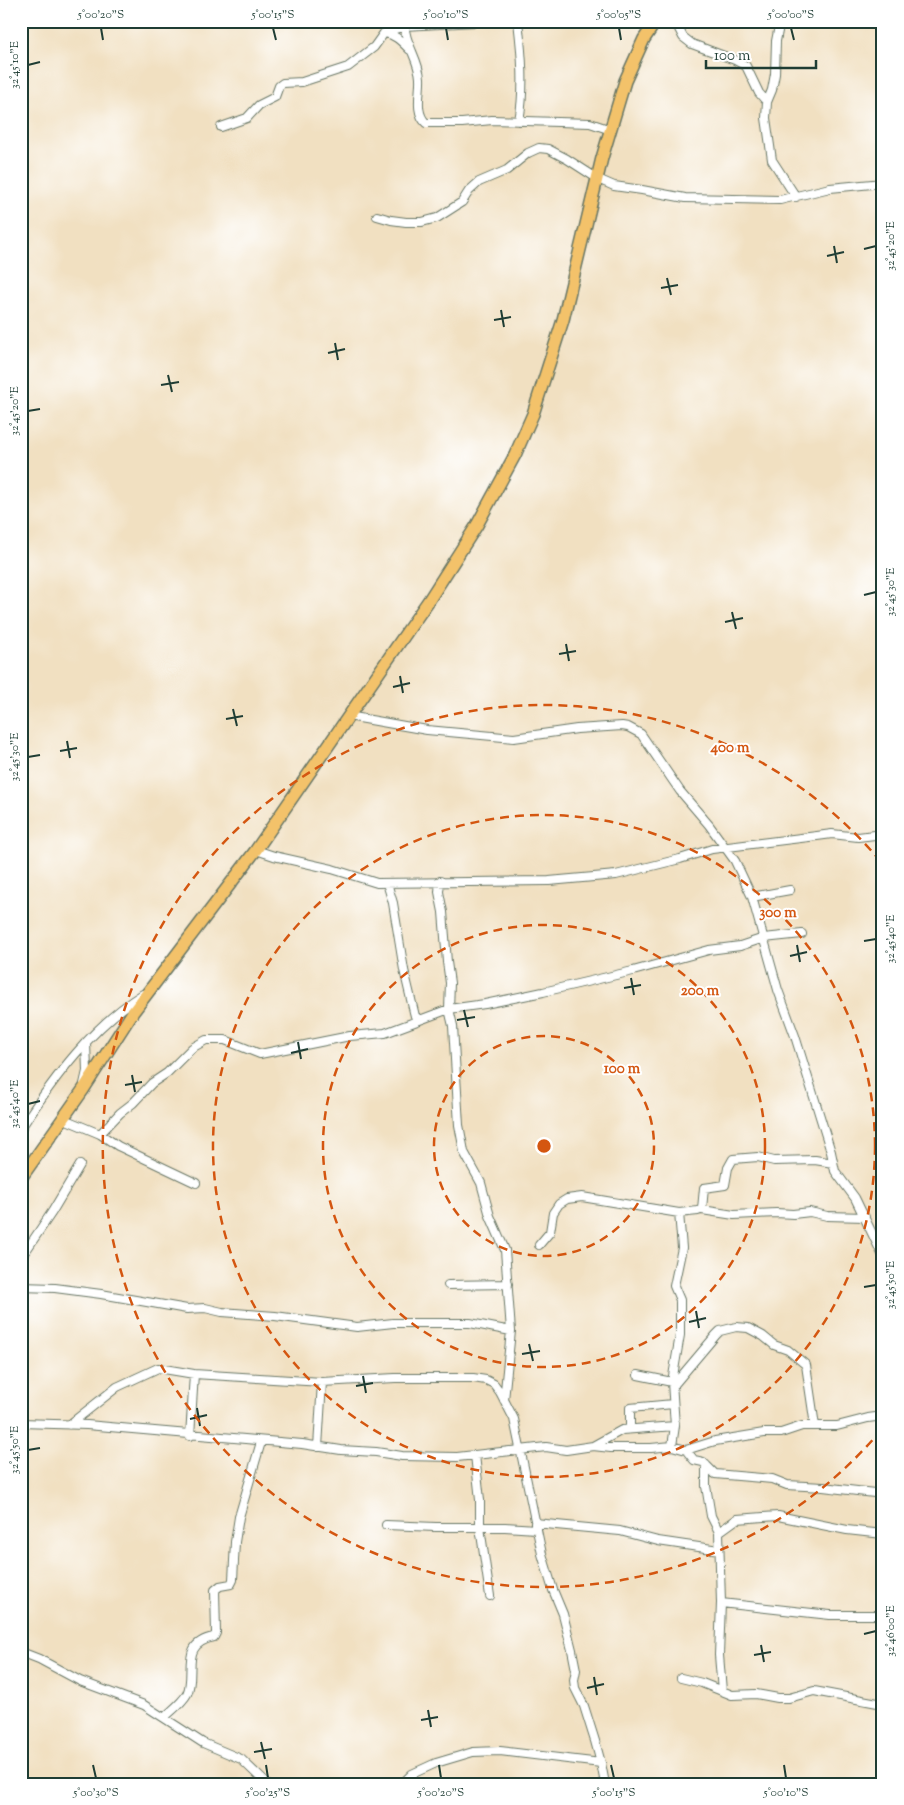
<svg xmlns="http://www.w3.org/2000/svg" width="904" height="1805" viewBox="0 0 904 1805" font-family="'Sorts Mill Goudy',serif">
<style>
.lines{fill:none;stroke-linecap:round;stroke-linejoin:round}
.street-casing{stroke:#687665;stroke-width:10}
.primary-casing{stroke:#687665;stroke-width:14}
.street{stroke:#fff;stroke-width:8}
.primary{stroke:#f3c26a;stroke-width:11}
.ticks{fill:none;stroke:#1f3d34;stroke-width:2}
.ring{fill:none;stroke:#d45610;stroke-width:2.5;stroke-dasharray:9 6}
.centre{fill:#d45610;stroke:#fff;stroke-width:2.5}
.ring-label{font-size:15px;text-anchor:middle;font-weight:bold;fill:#d45610;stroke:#fff;stroke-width:4;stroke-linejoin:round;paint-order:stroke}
.neatline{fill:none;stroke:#1f3d34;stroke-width:2}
.ticks-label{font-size:12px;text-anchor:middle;fill:#1f3d34}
</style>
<rect width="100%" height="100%" fill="#fff"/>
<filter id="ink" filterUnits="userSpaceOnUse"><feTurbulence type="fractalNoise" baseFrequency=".02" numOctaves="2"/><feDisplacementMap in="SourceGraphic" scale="10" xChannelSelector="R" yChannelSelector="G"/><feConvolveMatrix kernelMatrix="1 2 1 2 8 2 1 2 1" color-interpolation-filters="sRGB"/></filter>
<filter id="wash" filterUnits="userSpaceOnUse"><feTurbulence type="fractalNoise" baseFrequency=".0096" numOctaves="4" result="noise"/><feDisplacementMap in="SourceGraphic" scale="20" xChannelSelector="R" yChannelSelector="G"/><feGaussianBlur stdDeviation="1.12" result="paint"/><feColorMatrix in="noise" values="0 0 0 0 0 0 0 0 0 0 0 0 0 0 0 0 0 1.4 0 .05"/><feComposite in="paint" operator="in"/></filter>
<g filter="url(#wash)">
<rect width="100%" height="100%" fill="#f1e0c1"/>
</g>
<g filter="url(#ink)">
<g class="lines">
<defs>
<path id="street" d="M404 21C404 43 419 59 420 78 421 92 414 112 426 123H462L492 120 590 123 611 130
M518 21C522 55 525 87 519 121
M675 21 683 37 692 44 735 60 746 66 759 93 767 102
M780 21 776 41 775 74 772 90 767 102 766 118 772 160 796 197
M384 33 404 26 494 21
M221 127 247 118 259 105 275 97 279 86 283 83 302 82 348 67 374 47 384 33C395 34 402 42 410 50
M377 216 391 220 406 222H422L437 218 462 202 469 191 479 182 507 170 528 153 539 148 548 149 567 159 598 179 614 186 642 190 685 198 780 200 830 188 883 183
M348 716 427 730 514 738 577 729 622 726 628 727 641 734 680 791 709 825 735 861 752 897 778 990 795 1036 831 1152 835 1171 855 1198 883 1256
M256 850 274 856 332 869 377 883 549 881 616 875 680 859 712 849 817 836 832 834 858 837 883 834
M440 881 439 892 443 912 447 962 450 983 449 1009 453 1026 459 1125 463 1146 464 1152 481 1183 490 1216 505 1250 511 1331 504 1400
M387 883 393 903 404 970 414 1012 415 1016 420 1019
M752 897 790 890
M84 1084 87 1071 86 1043
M64 1119 100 1134 118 1146 196 1183
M21 1128C54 1078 92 1026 143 994
M100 1134 120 1113 133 1103 152 1083 167 1073 192 1048 206 1040H225L260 1054 350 1036 385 1033 449 1009 485 1004 543 992 633 971 709 950 740 946 764 938 802 934
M702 1210 734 1215 776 1213 793 1214 810 1212 827 1216 865 1217
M539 1245 550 1232 553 1213 559 1204 567 1199 582 1197 679 1213 698 1211 702 1209 704 1188 725 1185 728 1168 733 1159 758 1157 774 1161 815 1160 833 1163
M21 1258 52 1212 80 1165
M448 1285 508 1284
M21 1287 55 1288 101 1294 187 1309 205 1308 222 1312 275 1316 357 1327 393 1323H470L511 1331
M638 1375 672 1382
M673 1386 716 1335 720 1331 736 1327 748 1328 763 1336 774 1345 788 1350 806 1365 815 1426
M21 1423 87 1425 302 1444 341 1450 376 1452 402 1456 457 1457 546 1447 566 1450 593 1446 611 1448H651L672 1446 686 1450 694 1460 703 1462 715 1474 772 1479 787 1485 823 1487 883 1494
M69 1425 117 1387 158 1368 194 1374 322 1382 395 1378H473L486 1380 494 1384 500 1392 514 1419 542 1554 553 1590 563 1614 572 1650 576 1670 574 1680 575 1688 584 1706 595 1741 601 1763 605 1784
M630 1429V1408L673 1404
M190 1436 194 1374
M593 1446 622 1430 675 1426
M672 1446 675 1426 672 1382 680 1335V1300L674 1286 682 1248 679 1213
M318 1447 322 1382
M686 1450 715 1441 764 1433H781L802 1426H837L868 1418 883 1416
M475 1455 480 1500V1527L490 1596
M706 1465V1486L711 1516 719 1532 721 1603 719 1655 722 1691
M535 1523 620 1531 658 1541 719 1550
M386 1525 436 1527H505L536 1529
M719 1532 737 1519 778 1516 847 1530 883 1534
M721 1603 830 1615H883
M21 1652 39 1659 80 1681 144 1705 203 1743 241 1759 267 1784
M681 1678 702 1683 732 1695 756 1694 778 1698H789L814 1691 883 1704
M165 1717C172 1710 182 1703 187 1694 197 1673 178 1644 214 1637L216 1633 215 1590 220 1586 231 1584 233 1580 235 1542 239 1517 261 1442
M402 1784 412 1774 436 1763 473 1752 500 1751 601 1763"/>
<path id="primary" d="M21 1178 83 1090 133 1012 256 850 429 600 477 525 515 455 533 414 563 320 602 158 625 81 644 39 656 21"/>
</defs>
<use href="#street" class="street-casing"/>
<use href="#primary" class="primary-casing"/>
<use href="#street" class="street"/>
<use href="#primary" class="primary"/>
</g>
</g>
<path class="ticks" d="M101 28 103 40M273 28 276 40M446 28 448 40M619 28 621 40M791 28 794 40M28 65 40 62M834 246 837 263M864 249 876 246M827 256 844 252M667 278 671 295M661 288 678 285M501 310 504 327M494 320 511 317M335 343 338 360M328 353 345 349M168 375 172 392M161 385 179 382M28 411 40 409M864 595 876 592M732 612 736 629M725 622 743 618M566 644 569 661M559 654 576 651M400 676 403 693M393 687 410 683M233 709 237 726M226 719 243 716M67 741 70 758M60 751 77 748M28 757 40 755M864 941 876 939M797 945 800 962M790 956 807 952M631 978 634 995M624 988 641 985M464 1010 468 1027M457 1020 475 1017M298 1042 301 1059M291 1053 308 1049M132 1075 135 1092M125 1085 142 1082M28 1104 40 1101M864 1287 876 1285M696 1311 699 1328M689 1322 706 1318M529 1344 533 1361M522 1354 540 1351M363 1376 366 1393M356 1386 373 1383M197 1408 200 1426M190 1419 207 1415M28 1450 40 1448M864 1634 876 1631M761 1645 764 1662M754 1655 771 1652M594 1677 597 1695M587 1688 604 1684M428 1710 431 1727M421 1720 438 1717M261 1742 265 1759M254 1752 272 1749M93 1765 96 1778M266 1765 268 1778M439 1765 441 1778M611 1765 614 1778M784 1765 786 1778"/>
<g class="ring">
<circle cx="544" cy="1146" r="110"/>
<circle cx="544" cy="1146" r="221"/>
<circle cx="544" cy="1146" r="331"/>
<path d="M882 1429A441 441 0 1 1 882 863"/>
</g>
<circle cx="544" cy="1146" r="8" class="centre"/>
<g class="ring-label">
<text x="730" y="752">400 m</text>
<text x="778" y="917">300 m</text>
<text x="700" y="995">200 m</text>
<text x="622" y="1073">100 m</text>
</g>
<rect width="904" height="1805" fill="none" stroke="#fff" stroke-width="55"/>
<path d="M706 60v8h110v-8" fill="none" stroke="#1f3d34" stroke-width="2.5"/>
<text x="714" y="60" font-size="15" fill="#1f3d34" stroke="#ffffff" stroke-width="4" paint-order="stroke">100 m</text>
<rect x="28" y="28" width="848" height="1750" class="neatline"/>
<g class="ticks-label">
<text x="101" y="18">5°00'20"S</text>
<text x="273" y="18">5°00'15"S</text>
<text x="446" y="18">5°00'10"S</text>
<text x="619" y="18">5°00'05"S</text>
<text x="791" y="18">5°00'00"S</text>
<text transform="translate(14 65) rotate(-90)" y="4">32°45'10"E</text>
<text transform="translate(890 246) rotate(-90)" y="4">32°45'20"E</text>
<text transform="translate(14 411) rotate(-90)" y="4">32°45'20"E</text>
<text transform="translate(890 592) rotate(-90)" y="4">32°45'30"E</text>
<text transform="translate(14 757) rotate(-90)" y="4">32°45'30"E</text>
<text transform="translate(890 939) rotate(-90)" y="4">32°45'40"E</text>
<text transform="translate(14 1104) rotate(-90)" y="4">32°45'40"E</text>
<text transform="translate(890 1285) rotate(-90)" y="4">32°45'50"E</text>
<text transform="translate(14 1450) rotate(-90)" y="4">32°45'50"E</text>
<text transform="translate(890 1631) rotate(-90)" y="4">32°46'00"E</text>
<text x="96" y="1796">5°00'30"S</text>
<text x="268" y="1796">5°00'25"S</text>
<text x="441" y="1796">5°00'20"S</text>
<text x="614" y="1796">5°00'15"S</text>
<text x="786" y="1796">5°00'10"S</text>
</g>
</svg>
